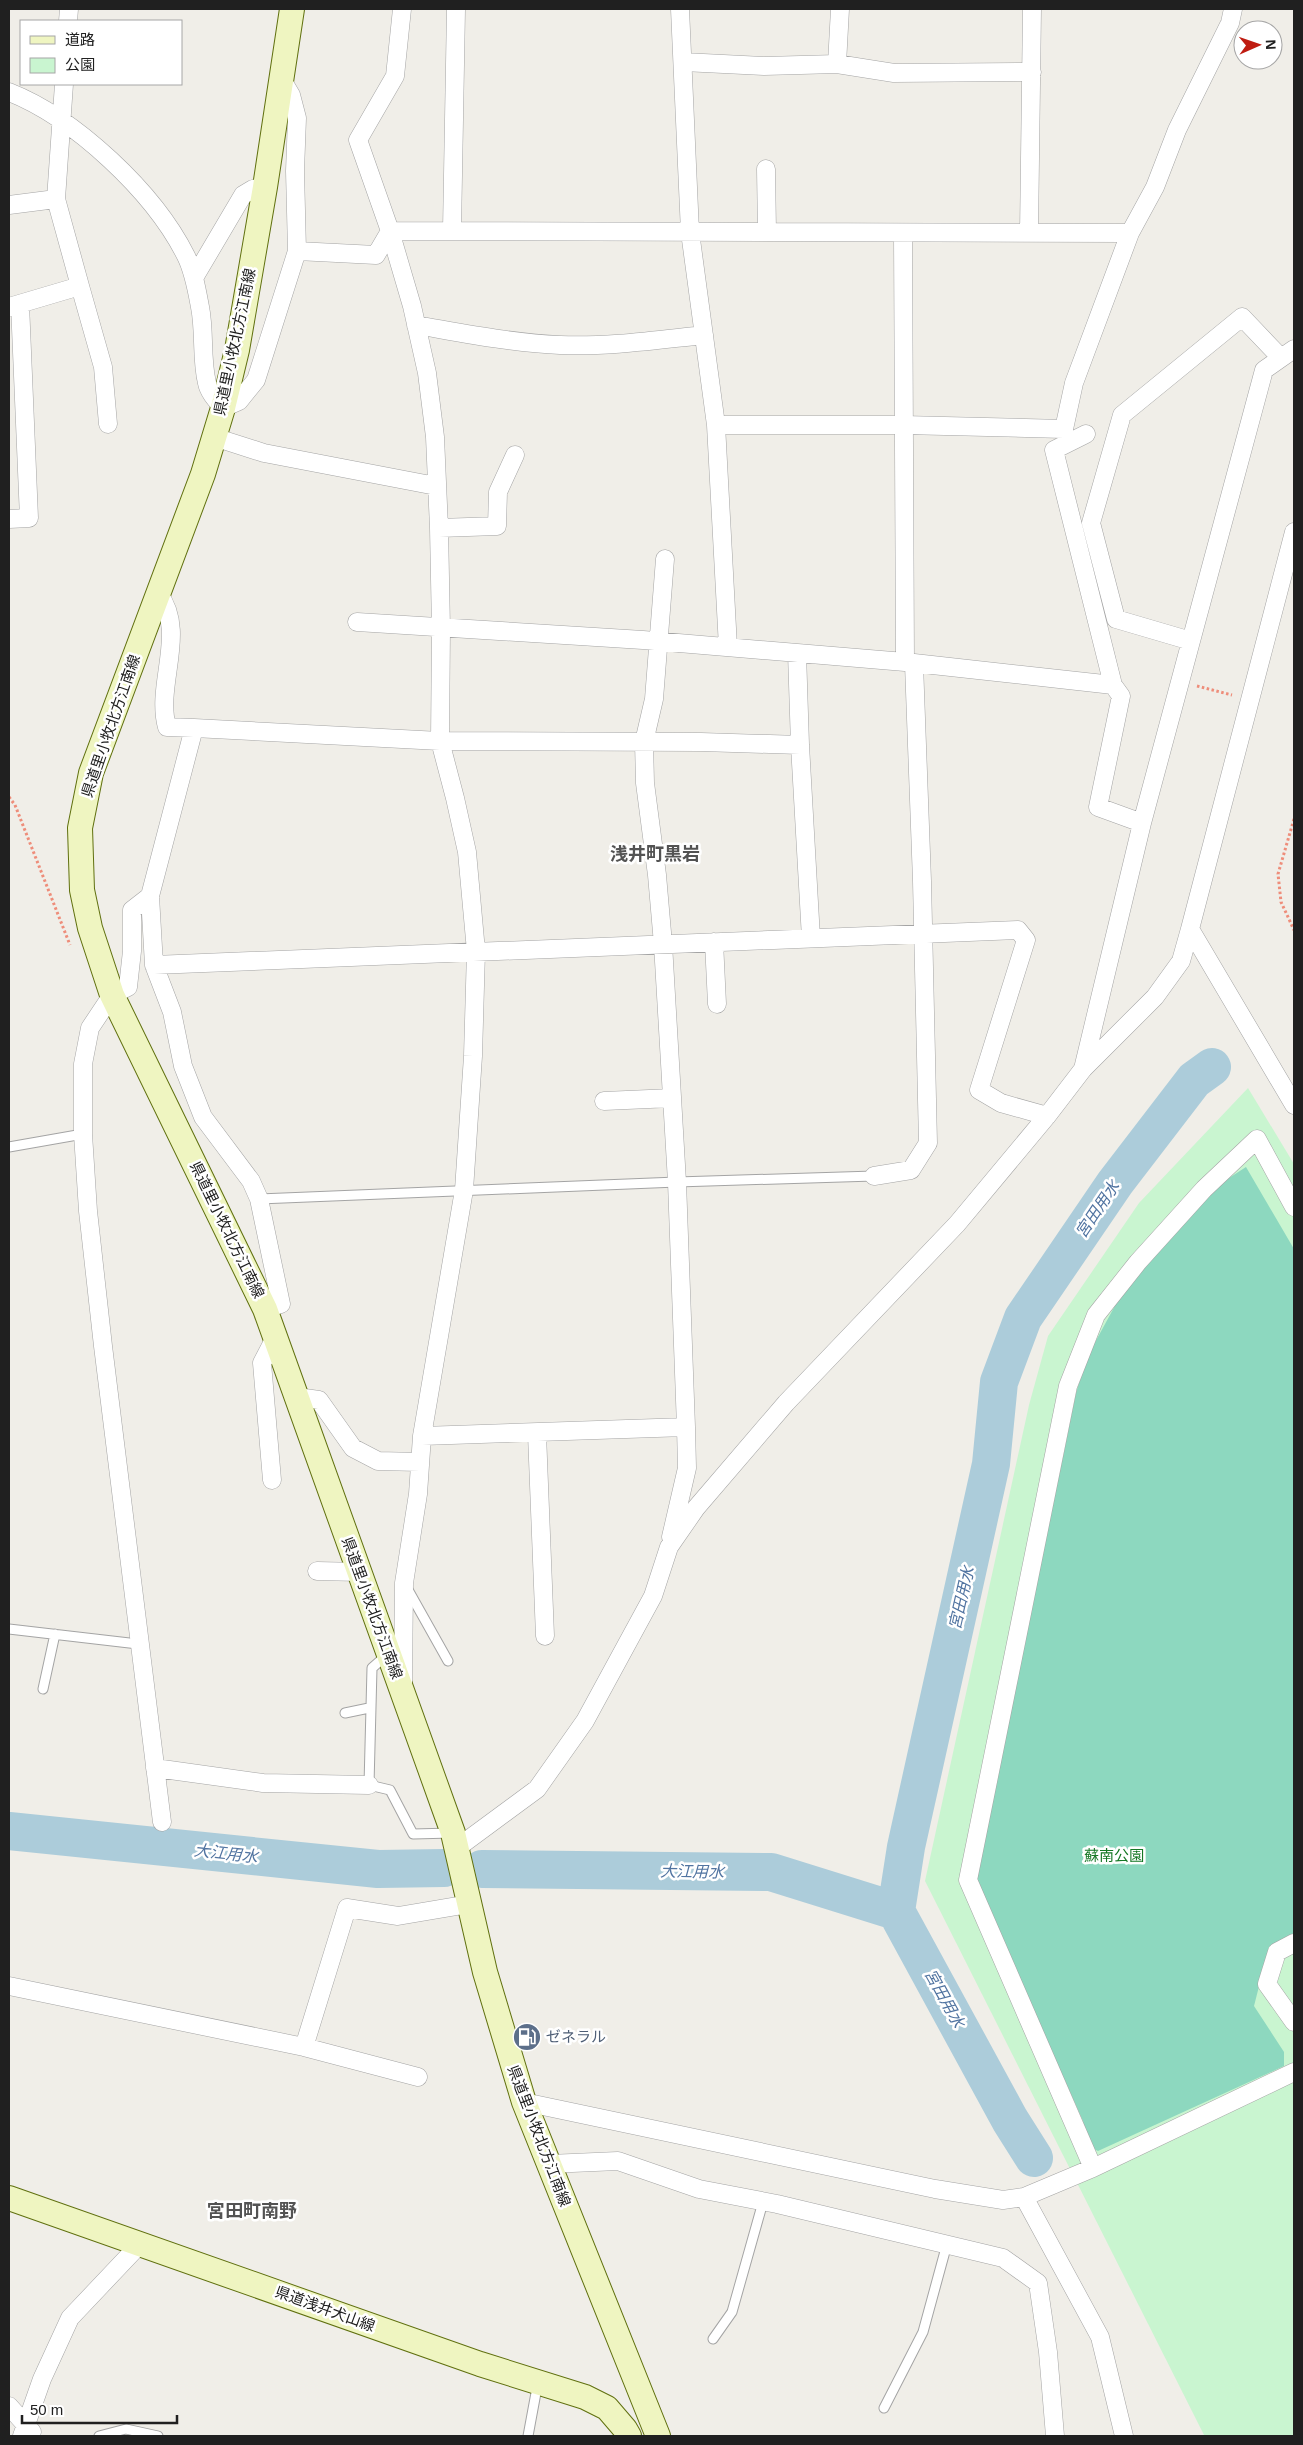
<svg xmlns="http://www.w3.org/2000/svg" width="1303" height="2445" viewBox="0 0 1303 2445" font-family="Helvetica,'Noto Sans JP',sans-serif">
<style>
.park{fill:#c9f5d0}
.pitch{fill:#8dd8bf}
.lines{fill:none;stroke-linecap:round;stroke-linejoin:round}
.river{stroke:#acccda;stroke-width:38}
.service-casing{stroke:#a4a4a4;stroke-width:11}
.minor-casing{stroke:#a4a4a4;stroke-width:19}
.secondary-casing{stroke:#60700f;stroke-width:26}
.path{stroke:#ee8d7a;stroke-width:3;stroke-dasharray:2.5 2.5;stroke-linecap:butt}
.service{stroke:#fff;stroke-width:9}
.minor{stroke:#fff;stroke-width:18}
.secondary{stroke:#eff5c1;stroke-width:24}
.labels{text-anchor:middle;stroke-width:5;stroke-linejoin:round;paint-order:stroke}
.street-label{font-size:15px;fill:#202020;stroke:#fff}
.park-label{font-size:15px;fill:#157724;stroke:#fff}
.service-label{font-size:15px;fill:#4e5e75;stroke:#fff;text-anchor:start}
.water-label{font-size:16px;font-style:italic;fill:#5174a1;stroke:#fff}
.quarter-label{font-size:18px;font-weight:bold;fill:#535353;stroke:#fff}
</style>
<rect width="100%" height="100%" fill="#f0eee8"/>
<path class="park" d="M1248 1088 1294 1164V2436L1204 2435 925 1881 1029 1405 1048 1336 1139 1203Z"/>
<path class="pitch" d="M1246 1167 1294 1249V1933L1269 1947 1254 2006 1284 2052V2066L1098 2151 1088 2146 1083 2121 976 1882 1076 1393 1087 1357 1128 1282 1209 1191Z"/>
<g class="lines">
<path class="river" d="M9 1831 378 1869 444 1868
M482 1869 771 1872 896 1911
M1034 2158 1010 2120 896 1911 906 1847 991 1464 999 1382 1023 1318 1115 1183 1194 1080 1212 1067"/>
<defs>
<path id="service" d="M9 1147 83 1134
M259 1199 677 1182 874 1176
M407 1588 448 1661
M9 1629 138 1644
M388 1654 372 1668 369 1785 390 1790 413 1834 452 1833
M43 1689 55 1634
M345 1713 369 1708
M713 2339 732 2312 763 2202
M884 2408 923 2332 947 2244
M99 2436 126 2429 158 2436
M528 2436 538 2382"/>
<path id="minor" d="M402 9 395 76 358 140 390 231 412 306 427 373 435 437 439 528 441 629 440 741 455 798 467 852 476 951 473 1056 464 1190 422 1436 418 1494 404 1583 403 1683
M680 9 690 232 716 425 728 647
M68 21 69 9
M683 62 764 66 837 64 894 73 1032 72
M837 64 840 9
M9 92C75 118 154 192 186 256 194 272 197 291 200 307 205 332 201 359 207 383 209 393 217 401 223 408L239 401 256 380 297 251 295 171 297 118 291 95 281 78
M766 169 767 232
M9 205 56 199
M452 230 456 9
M903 233 905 662
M1029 233 1032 9
M297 251 376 255 390 231 1130 233 1155 187 1177 130 1230 23 1233 9
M194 278 243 195 253 189 265 187
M80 286 103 367 108 424
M9 307 80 286 56 199 64 84
M416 325C463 333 512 343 560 345 608 347 656 340 704 335
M716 425H903L1064 429 1074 383 1130 233
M1086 434 1054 450 1113 685
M214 437 264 453 436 486
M9 519 29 518 20 304
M439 528 497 526 498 492 515 455
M1294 532 1190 929 1294 1105
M158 593C188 632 155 684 167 727L194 728
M357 622 643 640 905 662 1113 685 1121 696 1098 807 1142 823
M1191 641 1116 619 1091 523 1122 415 1242 317 1281 358
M797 653 800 745 811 938
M150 896 154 965 1018 930 1026 940 979 1090 1001 1103 1047 1116
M714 942 717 1004
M154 965 172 1012 183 1066 203 1117 251 1181 259 1199 281 1304 265 1309
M1083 1069 1142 823 1264 370 1294 349
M604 1101 672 1098
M874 1176 911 1170 928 1143 922 881 914 664
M297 1397 319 1400 353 1448 378 1461 420 1462
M537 1434 545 1636
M422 1436 686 1427 677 1182 663 944 657 875 645 783 644 742 654 699 665 559
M272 1480 262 1363 275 1338
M671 1537 687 1468 686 1427
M317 1571 360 1572
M155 1768 263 1783 369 1785
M162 1822 103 1346 88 1211 83 1134V1064L90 1028 112 995 128 987 132 951V910L150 896 194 728 440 741 701 742 800 745
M457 1848 537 1789 585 1721 653 1596 669 1547 696 1508 786 1403 957 1224 1047 1116 1083 1069 1155 997 1181 961 1190 929
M1294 1943 1277 1952 1267 1984 1294 2022
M9 1986 304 2047 418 2077
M304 2047 347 1908 398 1916 469 1904
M524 2102 935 2189 1003 2200 1024 2197 1093 2168 1294 2072
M549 2164 618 2161 699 2189 777 2204 1003 2258 1038 2283 1048 2352 1055 2436
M1093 2168 968 1880 1068 1386 1096 1315 1138 1262 1204 1189 1257 1139 1294 1207
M1024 2197 1100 2337 1124 2436
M9 2406 32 2432
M22 2436 42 2379 70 2318 141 2243"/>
<path id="secondary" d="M292 9 265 187 237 350 223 408 203 474 91 773 80 828 82 890 90 928 112 995 265 1309 453 1833 485 1972 524 2102 658 2436
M9 2198 480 2364 585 2397 607 2408 625 2429 629 2436"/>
</defs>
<use href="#service" class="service-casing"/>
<use href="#minor" class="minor-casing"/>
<use href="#secondary" class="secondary-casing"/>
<path class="path" d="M1197 686 1232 695
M9 797 15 805 70 945
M1294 819 1278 874 1281 902 1294 930"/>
<use href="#service" class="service"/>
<use href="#minor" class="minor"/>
<use href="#secondary" class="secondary"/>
</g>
<defs>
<symbol id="fuel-disc" viewBox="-11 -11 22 22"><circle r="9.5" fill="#5c6f8a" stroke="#fff"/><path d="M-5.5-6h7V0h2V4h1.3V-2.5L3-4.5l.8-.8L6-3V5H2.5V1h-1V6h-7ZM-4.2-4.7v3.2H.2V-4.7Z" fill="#fff"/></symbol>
</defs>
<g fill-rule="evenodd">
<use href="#fuel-disc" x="511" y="2021" width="32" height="32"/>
</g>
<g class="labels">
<g class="street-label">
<text transform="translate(235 342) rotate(-78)" y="5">県道里小牧北方江南線</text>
<text transform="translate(111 726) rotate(-71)" y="5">県道里小牧北方江南線</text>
<text transform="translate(227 1230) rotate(64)" y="5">県道里小牧北方江南線</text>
<text transform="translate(372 1608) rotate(70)" y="5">県道里小牧北方江南線</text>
<text transform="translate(539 2136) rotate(69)" y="5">県道里小牧北方江南線</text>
<text transform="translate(325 2309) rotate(20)" y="5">県道浅井犬山線</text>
</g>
<g class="park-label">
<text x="1114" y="1861">蘇南公園</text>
</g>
<g class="service-label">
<text x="546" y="2042">ゼネラル</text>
</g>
<g class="water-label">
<text transform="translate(1097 1209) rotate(-56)" y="6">宮田用水</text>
<text transform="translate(961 1598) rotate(-77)" y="6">宮田用水</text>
<text transform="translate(226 1853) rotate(6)" y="6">大江用水</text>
<text transform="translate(692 1871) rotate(1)" y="6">大江用水</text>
<text transform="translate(945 1998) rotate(61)" y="6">宮田用水</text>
</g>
<g class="quarter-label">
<text x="655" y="860">浅井町黒岩</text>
<text x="252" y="2217">宮田町南野</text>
</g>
</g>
<rect width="1303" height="2445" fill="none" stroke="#202020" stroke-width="20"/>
<rect x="20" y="20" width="162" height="65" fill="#ffffff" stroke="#a6a6a6"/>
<rect x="30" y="36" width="25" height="8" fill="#eff5c1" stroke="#a6a6a6"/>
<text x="65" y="45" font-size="15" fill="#202020">道路</text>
<rect x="30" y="58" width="25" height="15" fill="#c9f5d0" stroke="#a6a6a6"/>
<text x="65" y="70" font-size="15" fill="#202020">公園</text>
<g transform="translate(1258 45) rotate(88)"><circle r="24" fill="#ffffff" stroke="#a6a6a6"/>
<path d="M0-4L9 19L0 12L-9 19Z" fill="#bf1c11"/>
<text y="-8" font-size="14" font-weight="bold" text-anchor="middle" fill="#202020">N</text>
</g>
<path d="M22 2415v8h155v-8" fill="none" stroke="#202020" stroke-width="2.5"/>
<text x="30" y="2415" font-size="15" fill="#202020" stroke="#ffffff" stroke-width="4" paint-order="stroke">50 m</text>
</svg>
